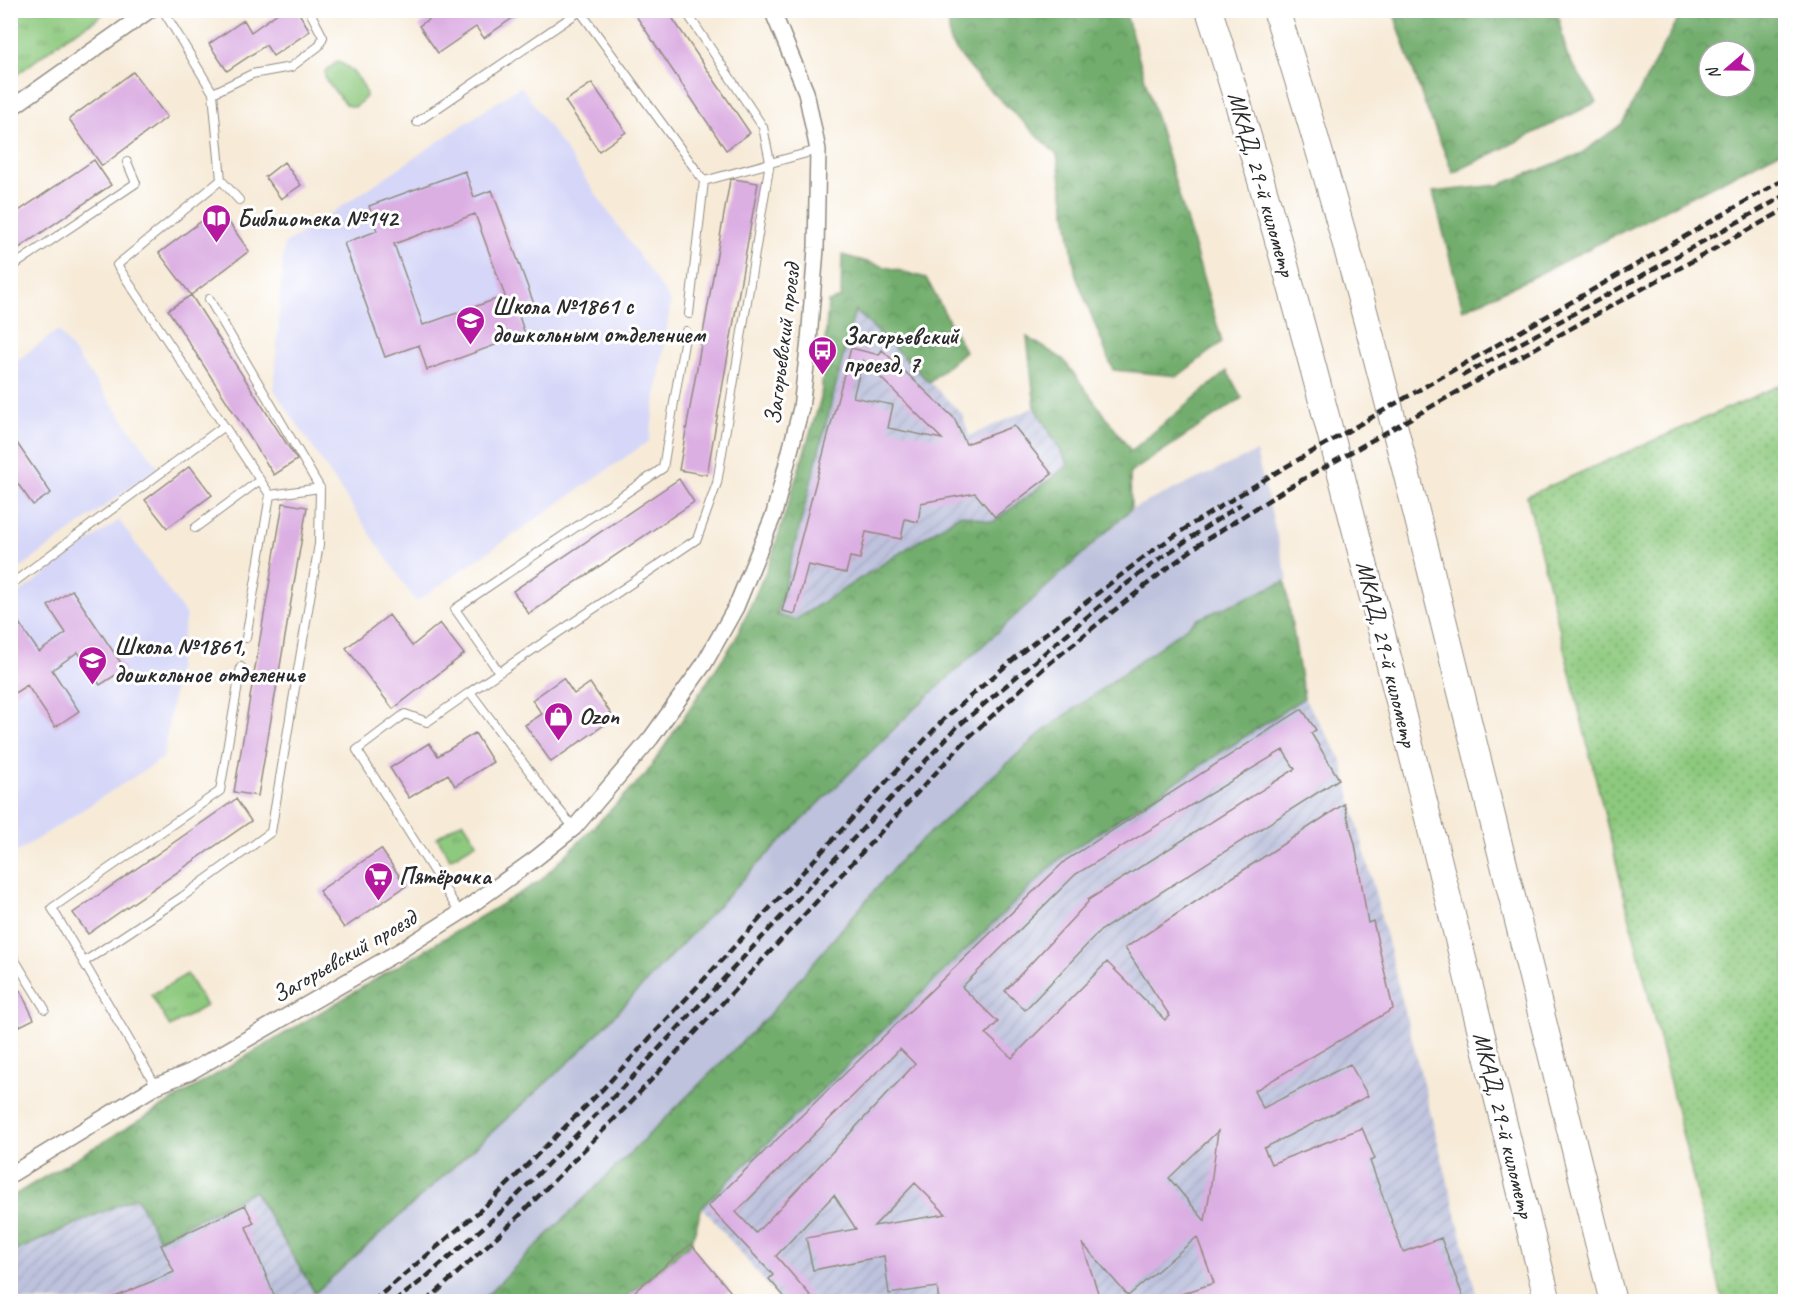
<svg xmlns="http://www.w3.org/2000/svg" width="1796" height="1312" viewBox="0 0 1796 1312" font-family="Caveat,sans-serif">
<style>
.built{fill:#d6d7f8}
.industrial{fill:url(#industrial-furrows)}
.railway{fill:#bec2dd}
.grass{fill:#8dc97e;stroke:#5c7a54;stroke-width:1.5}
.forest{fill:url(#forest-crowns);stroke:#4e6c4c;stroke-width:1.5;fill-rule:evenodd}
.park{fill:url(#park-tufts);stroke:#5c7a54;stroke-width:1.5}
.garden{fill:url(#garden-dots);stroke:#5c7a54;stroke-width:1.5}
.building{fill:#dcafe3;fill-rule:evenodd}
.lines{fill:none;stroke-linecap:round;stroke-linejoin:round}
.service-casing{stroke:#918b82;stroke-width:10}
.minor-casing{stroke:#918b82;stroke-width:18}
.trunk-casing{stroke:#918b82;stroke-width:28}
.service{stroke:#fff;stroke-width:8}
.minor{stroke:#fff;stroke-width:15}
.trunk{stroke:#fff;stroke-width:26}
.rail{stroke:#2b2b2b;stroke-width:4.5;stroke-dasharray:9 4.5;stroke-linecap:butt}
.labels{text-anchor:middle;stroke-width:6;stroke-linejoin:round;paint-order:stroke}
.street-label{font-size:24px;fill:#2b2b2b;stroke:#fff}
.poi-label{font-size:24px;font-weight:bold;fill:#2b2b2b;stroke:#fff;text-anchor:start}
</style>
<defs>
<pattern id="industrial-furrows" width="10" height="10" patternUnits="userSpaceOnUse" patternTransform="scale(1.5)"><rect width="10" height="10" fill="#bec2dd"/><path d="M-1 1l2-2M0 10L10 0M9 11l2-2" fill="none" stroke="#a3a7be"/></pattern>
<pattern id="forest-crowns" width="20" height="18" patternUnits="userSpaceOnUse" patternTransform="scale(1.5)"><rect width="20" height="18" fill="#72ad6d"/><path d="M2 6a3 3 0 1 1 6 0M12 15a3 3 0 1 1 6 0" fill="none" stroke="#5e8d5a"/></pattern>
<pattern id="park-tufts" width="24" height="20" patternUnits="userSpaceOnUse" patternTransform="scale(1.5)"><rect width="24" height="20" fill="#8dc97e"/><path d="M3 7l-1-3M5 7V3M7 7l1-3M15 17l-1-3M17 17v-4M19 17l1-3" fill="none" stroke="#73a367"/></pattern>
<pattern id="garden-dots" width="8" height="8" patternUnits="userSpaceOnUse" patternTransform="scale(1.5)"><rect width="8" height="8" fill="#8dc97e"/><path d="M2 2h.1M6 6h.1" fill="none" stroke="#73a367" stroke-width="1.8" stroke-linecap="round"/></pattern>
</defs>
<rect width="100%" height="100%" fill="#fff"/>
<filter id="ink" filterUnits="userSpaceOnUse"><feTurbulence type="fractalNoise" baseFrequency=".0167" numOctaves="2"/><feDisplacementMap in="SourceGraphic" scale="12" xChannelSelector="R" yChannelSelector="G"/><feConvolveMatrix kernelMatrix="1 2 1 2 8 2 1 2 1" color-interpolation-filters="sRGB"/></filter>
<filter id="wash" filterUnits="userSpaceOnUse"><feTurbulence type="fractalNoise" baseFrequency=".008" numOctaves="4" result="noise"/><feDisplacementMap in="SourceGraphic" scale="24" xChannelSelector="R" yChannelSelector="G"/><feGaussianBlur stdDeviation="1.35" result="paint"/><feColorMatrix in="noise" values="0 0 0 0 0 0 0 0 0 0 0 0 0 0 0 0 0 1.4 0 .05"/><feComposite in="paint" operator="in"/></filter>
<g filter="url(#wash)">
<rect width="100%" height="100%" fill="#f7ebd8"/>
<path class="built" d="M521 86 671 302 649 441 416 602 274 390 284 245Z
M58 330 158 467 11 575V365Z
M119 520 186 615 163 758 11 856V599Z"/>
<path class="industrial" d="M856 309 963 415 969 436 1035 407 1069 465 993 522 961 514 795 620 776 615Z
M1304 698 1341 758 1478 1301H781L702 1207 1061 857Z
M254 1190 315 1293 302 1302 11 1301 10 1253 137 1197 160 1238Z"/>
<path class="railway" d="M1256 452 1288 580 1198 619 904 856 767 1017 481 1301H320L315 1293 581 1051 752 870 913 710 1131 509Z"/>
<path class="grass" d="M337 62C350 65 366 84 366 97L355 107 346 105 325 79V71Z"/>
<path class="forest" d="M1683 10 1785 11V149L1531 278 1463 310 1433 192 1499 185 1580 154 1622 124ZM1709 51H1745V87H1709Z
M948 11H1125L1222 342 1178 376 1113 370 1076 276 1057 155 979 79 950 43Z
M1393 11H1557L1567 56 1597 102 1453 173 1424 102Z
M842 255 926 278 965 351 929 382 855 310 777 615 795 620 961 514 993 522 1069 465 1035 407 1027 337 1063 359 1131 451 1227 371 1242 398 1130 473 1131 509 913 710 752 870 581 1051 315 1293 254 1191 159 1239 136 1197 11 1253V1197L540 881 646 774 735 640 770 562 821 398 828 302 841 298Z
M1285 581 1304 698 1061 857 702 1207 691 1244 622 1301H481L767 1017 904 856 1041 733 1198 619Z"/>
<path class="park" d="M11 10H107V11L94 21 68 36 11 79Z
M463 821 477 843 450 859 437 837Z
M187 974 206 1006 170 1027 151 995Z"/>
<path class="garden" d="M1785 383V1301H1723L1527 496Z"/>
<g id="blocks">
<path class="building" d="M282 10H297L310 31 273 56 266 45 227 71 209 44 244 20 251 32Z
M442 10H524L484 38 476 27 438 53 419 26Z
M632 10H667L750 133 726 150Z
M133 72 167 117 102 166 69 119Z
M592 83 626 132 599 151 565 101Z
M94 160 111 185 10 254V217Z
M284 162 301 185 281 199 265 177Z
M465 171 474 197 492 190 534 304 517 310 525 334 427 370 419 345 385 357 344 243 377 231 369 206ZM475 214 505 296 423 325 394 244Z
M734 179 758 183 707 475 679 470 730 180Z
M219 208 249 251 191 295 159 253Z
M191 295 297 460 274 475 168 310Z
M851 348 879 355 882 350 954 418 966 444 1014 426 1052 474 995 517 975 493 921 503 918 522 905 519 901 539 866 532 860 559 850 557 846 573 808 565 795 614 782 611ZM863 360 942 439 888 428 893 405 853 397Z
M10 433 51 493 33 505 10 473Z
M190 466 212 495 167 528 145 500Z
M679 479 694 502 529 614 513 591Z
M283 503 307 507 258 796 234 792Z
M72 590 125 669 100 685 78 652 52 670 79 711 55 727 27 685 10 696V610L39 652 66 633 48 606Z
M389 615 412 646 440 623 464 654 393 709 346 648Z
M563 678 574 694 590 683 614 718 551 762 525 725 542 714 532 700Z
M1302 709 1316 730 1311 733 1339 779 1100 931 1025 1010 1005 991 1088 902V900L1295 769 1283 750 1076 874 962 987 998 1022 986 1034 1012 1058 1107 962 1165 1020 1170 1016 1125 948 1344 804 1355 844 1368 923 1373 921 1393 1009 1254 1091 1263 1108 1350 1064 1368 1096 1264 1148 1271 1164 1362 1128 1375 1159 1370 1161 1403 1252 1441 1238 1465 1302H1166V1299L1214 1283 1197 1237 1128 1296 1082 1243 1101 1302H939L937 1287 889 1294 884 1256 813 1270 806 1238 856 1229 834 1195 776 1256 816 1302H789L769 1279 773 1275 708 1206 1066 860ZM900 1049 915 1064 756 1233 736 1212ZM1218 1131 1210 1191 1205 1221 1169 1178ZM915 1183 946 1214 874 1226Z
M475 733 493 762 455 786 448 774 409 798 390 768 429 743 438 756Z
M236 799 251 821 88 934 73 913Z
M381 849 406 886 344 928 319 891Z
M20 990 34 1019 10 1031V995Z
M245 1205 254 1223 246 1227 277 1302H103L174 1272 161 1245Z
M691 1244 730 1291 718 1302H622Z"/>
</g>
</g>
<g filter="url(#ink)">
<use href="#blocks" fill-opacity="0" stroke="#918b82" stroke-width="1.5"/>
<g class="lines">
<defs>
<path id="service" d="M163 10 213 93 221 180
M213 93 252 74 291 67 319 46 323 37 309 10
M417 122 580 11 704 181 689 314
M704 181 818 150
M239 200 221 180 117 265 270 495
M10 268 136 183 127 162
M209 299 320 488
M195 528 260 480
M10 585 224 426
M499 672 455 609 663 468 686 331
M470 692 697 539 717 483 770 162 763 127 685 10
M460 913 357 750 405 714 427 722 470 692 551 800 574 828
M10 952 45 1009
M84 962 182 897 271 832 319 544 320 488 270 495 246 638
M156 1086 52 908 220 791 241 667"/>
<path id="minor" d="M10 109 150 10
M10 1175 156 1086 190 1072 398 952 460 913 535 859 574 828 651 738 704 664 736 607 774 514 801 408 809 341 816 248 818 150 806 92 772 10"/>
<path id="trunk" d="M1209 10C1283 241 1342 475 1401 709 1450 907 1499 1104 1548 1302
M1276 10C1345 225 1400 445 1454 664 1507 876 1560 1089 1613 1302"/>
</defs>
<use href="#service" class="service-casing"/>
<use href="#minor" class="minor-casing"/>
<use href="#trunk" class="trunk-casing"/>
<use href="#service" class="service"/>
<use href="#minor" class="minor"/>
<use href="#trunk" class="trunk"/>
<path class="rail" d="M1462 376 1786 195
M372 1302 490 1202 601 1091 945 718 1022 652 1148 554 1192 524 1277 472 1786 178
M394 1302 425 1278 501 1212 627 1083 957 727 1120 589 1159 559 1241 504
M426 1302 518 1217 628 1105 968 738 1044 668 1111 613 1165 570 1204 541 1286 489 1480 379 1786 209"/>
</g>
</g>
<defs>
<symbol id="library-pin" viewBox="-11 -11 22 30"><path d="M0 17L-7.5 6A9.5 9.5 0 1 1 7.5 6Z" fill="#b5179e" stroke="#fff"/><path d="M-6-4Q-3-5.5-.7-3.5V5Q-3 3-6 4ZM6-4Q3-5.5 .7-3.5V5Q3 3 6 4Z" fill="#fff"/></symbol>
<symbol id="school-pin" viewBox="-11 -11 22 30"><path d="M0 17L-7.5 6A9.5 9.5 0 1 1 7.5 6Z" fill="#b5179e" stroke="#fff"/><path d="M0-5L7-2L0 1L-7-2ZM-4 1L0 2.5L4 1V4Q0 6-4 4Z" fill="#fff"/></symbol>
<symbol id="bus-pin" viewBox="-11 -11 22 30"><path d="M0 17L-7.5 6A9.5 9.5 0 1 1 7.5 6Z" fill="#b5179e" stroke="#fff"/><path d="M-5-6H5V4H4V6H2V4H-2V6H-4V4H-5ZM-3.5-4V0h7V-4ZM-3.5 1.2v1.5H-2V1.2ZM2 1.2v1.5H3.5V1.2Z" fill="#fff"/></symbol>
<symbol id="shop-pin" viewBox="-11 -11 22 30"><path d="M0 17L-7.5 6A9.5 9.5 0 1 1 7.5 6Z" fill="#b5179e" stroke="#fff"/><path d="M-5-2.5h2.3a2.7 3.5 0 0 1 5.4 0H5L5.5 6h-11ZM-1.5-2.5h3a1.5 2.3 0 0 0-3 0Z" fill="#fff"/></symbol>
<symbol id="supermarket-pin" viewBox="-11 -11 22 30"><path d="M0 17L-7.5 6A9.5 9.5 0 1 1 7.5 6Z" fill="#b5179e" stroke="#fff"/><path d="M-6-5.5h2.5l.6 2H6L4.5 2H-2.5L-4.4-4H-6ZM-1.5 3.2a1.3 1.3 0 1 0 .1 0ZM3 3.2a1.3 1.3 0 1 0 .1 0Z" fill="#fff"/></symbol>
</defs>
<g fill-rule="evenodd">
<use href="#library-pin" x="200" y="202" width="33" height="45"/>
<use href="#school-pin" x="454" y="304" width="33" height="45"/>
<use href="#bus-pin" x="806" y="334" width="33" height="45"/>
<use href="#school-pin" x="76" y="644" width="33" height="45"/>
<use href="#shop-pin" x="542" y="700" width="33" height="45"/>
<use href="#supermarket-pin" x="362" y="860" width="33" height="45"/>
</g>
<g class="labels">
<g class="street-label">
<text transform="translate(1262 184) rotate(74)" y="8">МКАД, 29-й километр</text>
<text transform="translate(782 344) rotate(-83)" y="8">Загорьевский проезд</text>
<text transform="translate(1387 654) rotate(76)" y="8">МКАД, 29-й километр</text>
<text transform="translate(344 956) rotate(-30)" y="8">Загорьевский проезд</text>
<text transform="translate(1504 1125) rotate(76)" y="8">МКАД, 29-й километр</text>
</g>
<g class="poi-label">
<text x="237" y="226">Библиотека №142</text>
<text x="492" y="314">Школа №1861 с<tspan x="492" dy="28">дошкольным отделением</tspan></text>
<text x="843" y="344">Загорьевский<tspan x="843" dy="28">проезд, 7</tspan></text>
<text x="114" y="654">Школа №1861,<tspan x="114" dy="28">дошкольное отделение</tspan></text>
<text x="579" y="724">Ozon</text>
<text x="399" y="884">Пятёрочка</text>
</g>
</g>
<rect width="1796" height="1312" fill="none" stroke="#fff" stroke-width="36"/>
<g transform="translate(1727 69) rotate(250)"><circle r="28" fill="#ffffff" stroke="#aaaaaa" stroke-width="1.5"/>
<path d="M0-4.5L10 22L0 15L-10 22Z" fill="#b5179e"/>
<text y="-9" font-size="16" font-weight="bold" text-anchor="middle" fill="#2b2b2b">N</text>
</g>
</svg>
